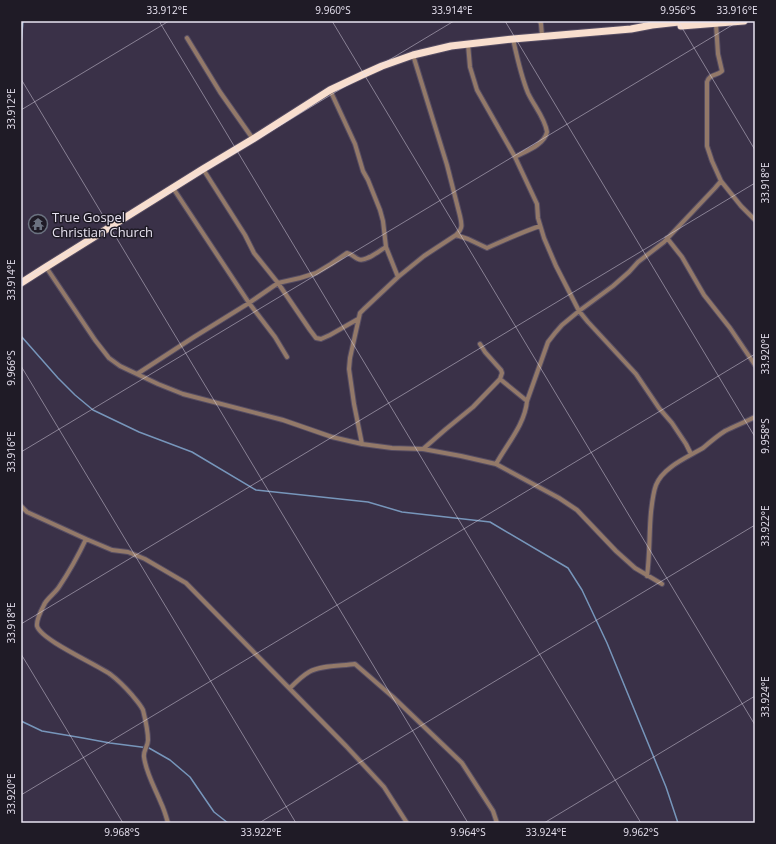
<svg xmlns="http://www.w3.org/2000/svg" width="776" height="844" viewBox="0 0 776 844" font-family="'Open Sans',sans-serif">
<style>
.lines{fill:none;stroke-linecap:round;stroke-linejoin:round}
.stream{stroke:#7796bb;stroke-width:1.5}
.street-casing{stroke:#564d63;stroke-width:6}
.highway-casing{stroke:#564d63;stroke-width:9}
.street{stroke:#937969;stroke-width:4}
.highway{stroke:#f8dece;stroke-width:7}
.ticks{fill:none;stroke:#e8e3f1;stroke-width:1;stroke-opacity:0.45}
.labels{text-anchor:middle;stroke-width:3;stroke-linejoin:round;paint-order:stroke}
.poi-label{font-size:13px;fill:#e8e3f1;stroke:#1f1b26;text-anchor:start}
.neatline{fill:none;stroke:#e8e3f1;stroke-width:1.5}
.ticks-label{font-size:10px;text-anchor:middle;fill:#e8e3f1}
</style>
<rect width="100%" height="100%" fill="#3a3148"/>
<g class="lines">
<path class="stream" d="M21 46 23 21
M21 336 58 378 75 395 93 410 139 432 192 452 256 490 368 502 402 512 490 522 568 568 582 590 607 643 666 787 678 823
M21 721 42 731 83 738 110 743 149 748 170 760 190 777 214 812 228 823"/>
<defs>
<path id="street" d="M540 21 541 24 542 36
M187 38 220 92 253 139
M513 39C517 57 521 76 528 93 534 106 545 118 547 132 544 145 526 151 515 157L537 204 538 218 544 238 556 266 579 311 588 322 636 374 659 408 672 423 686 444 691 454
M468 44 470 67 477 90 515 157
M413 55 447 165 460 216C462 225 463 228 456 235L468 239 487 248C505 240 522 232 540 226
M330 90 355 144 363 171 368 180 380 210 383 221 386 247 398 277
M203 169 245 235 254 253 278 283 310 330 316 338 321 339 330 335 358 319
M721 181 741 206 755 220
M173 188 249 303 275 337 287 357
M667 238 682 257 704 295 730 328 755 365
M46 267 95 340 109 358 120 366 158 384 183 394 283 420 332 437 362 444 392 448 423 449 461 456 496 464C507 444 525 424 527 401L548 342 555 333 562 325 579 311 613 286 629 272 638 262 664 242 715 188 721 181 712 161 707 146V82C709 74 717 76 722 71L718 54 716 24
M480 344 485 352 501 370 502 373 500 379
M137 374 194 337 249 303 278 283 300 278 316 273 331 264 347 253C352 254 354 257 358 259 365 263 380 250 386 247
M362 444 354 404 349 369 350 358 360 313 364 309 398 277 424 256 456 235
M423 449 446 429 473 407 500 379 527 401
M496 464 559 498 577 510 616 551 635 568 662 584
M21 506 27 512 86 539 112 550 128 552 145 559 186 583 346 746 384 787 407 823
M86 539C78 556 69 572 59 587 55 593 49 597 45 603 42 609 36 619 37 626 41 640 96 664 110 674 118 680 125 687 132 695 136 700 140 704 143 710 145 718 148 732 148 740 148 746 143 751 144 757 146 773 155 788 161 803 164 809 166 816 168 823
M647 576C650 554 649 533 651 512 652 503 653 493 656 485 663 467 688 457 703 448 710 442 717 436 725 431 735 426 745 422 755 417
M290 688C296 682 302 676 309 672 321 665 342 666 355 664L393 697 462 763 493 811 497 823"/>
<path id="highway" d="M681 26 744 21
M21 283 46 267 203 169 253 139 330 90 362 75 382 66 413 55 451 46 513 39 631 29 652 25 688 21"/>
</defs>
<use href="#street" class="street-casing"/>
<use href="#highway" class="highway-casing"/>
<use href="#street" class="street"/>
<use href="#highway" class="highway"/>
</g>
<path class="ticks" d="M159 21 641 823M332 21 755 725M505 21 755 437M678 21 755 150M21 79 468 823M21 110 169 21M21 281 454 21M21 366 296 823M21 452 739 21M21 624 755 183M21 654 123 823M21 795 755 354M259 823 755 525M544 823 755 696"/>
<defs>
<symbol id="temple-ring" viewBox="-11 -11 22 22"><circle r="9.5" fill="#1f1b26" stroke="#6b7280" stroke-width="1.5"/><path d="M0-6L5-2H3V0L6.5 2.5H4V6H1.5V3h-3V6H-4V2.5H-6.5L-3 0V-2H-5Z" fill="#6b7280"/></symbol>
</defs>
<g fill-rule="evenodd">
<use href="#temple-ring" x="27" y="213" width="22" height="22"/>
</g>
<g class="labels">
<g class="poi-label">
<text x="52" y="222">True Gospel<tspan x="52" dy="15">Christian Church</tspan></text>
</g>
</g>
<rect width="776" height="844" fill="none" stroke="#1f1b26" stroke-width="44"/>
<rect x="22" y="22" width="732" height="800" class="neatline"/>
<g class="ticks-label">
<text x="167" y="14">33.912°E</text>
<text x="333" y="14">9.960°S</text>
<text x="452" y="14">33.914°E</text>
<text x="678" y="14">9.956°S</text>
<text x="737" y="14">33.916°E</text>
<text transform="translate(11 109) rotate(-90)" y="4">33.912°E</text>
<text transform="translate(765 183) rotate(-90)" y="4">33.918°E</text>
<text transform="translate(11 280) rotate(-90)" y="4">33.914°E</text>
<text transform="translate(765 354) rotate(-90)" y="4">33.920°E</text>
<text transform="translate(11 368) rotate(-90)" y="4">9.966°S</text>
<text transform="translate(765 436) rotate(-90)" y="4">9.958°S</text>
<text transform="translate(11 452) rotate(-90)" y="4">33.916°E</text>
<text transform="translate(765 526) rotate(-90)" y="4">33.922°E</text>
<text transform="translate(11 623) rotate(-90)" y="4">33.918°E</text>
<text transform="translate(765 697) rotate(-90)" y="4">33.924°E</text>
<text transform="translate(11 794) rotate(-90)" y="4">33.920°E</text>
<text x="122" y="836">9.968°S</text>
<text x="261" y="836">33.922°E</text>
<text x="468" y="836">9.964°S</text>
<text x="546" y="836">33.924°E</text>
<text x="641" y="836">9.962°S</text>
</g>
</svg>
